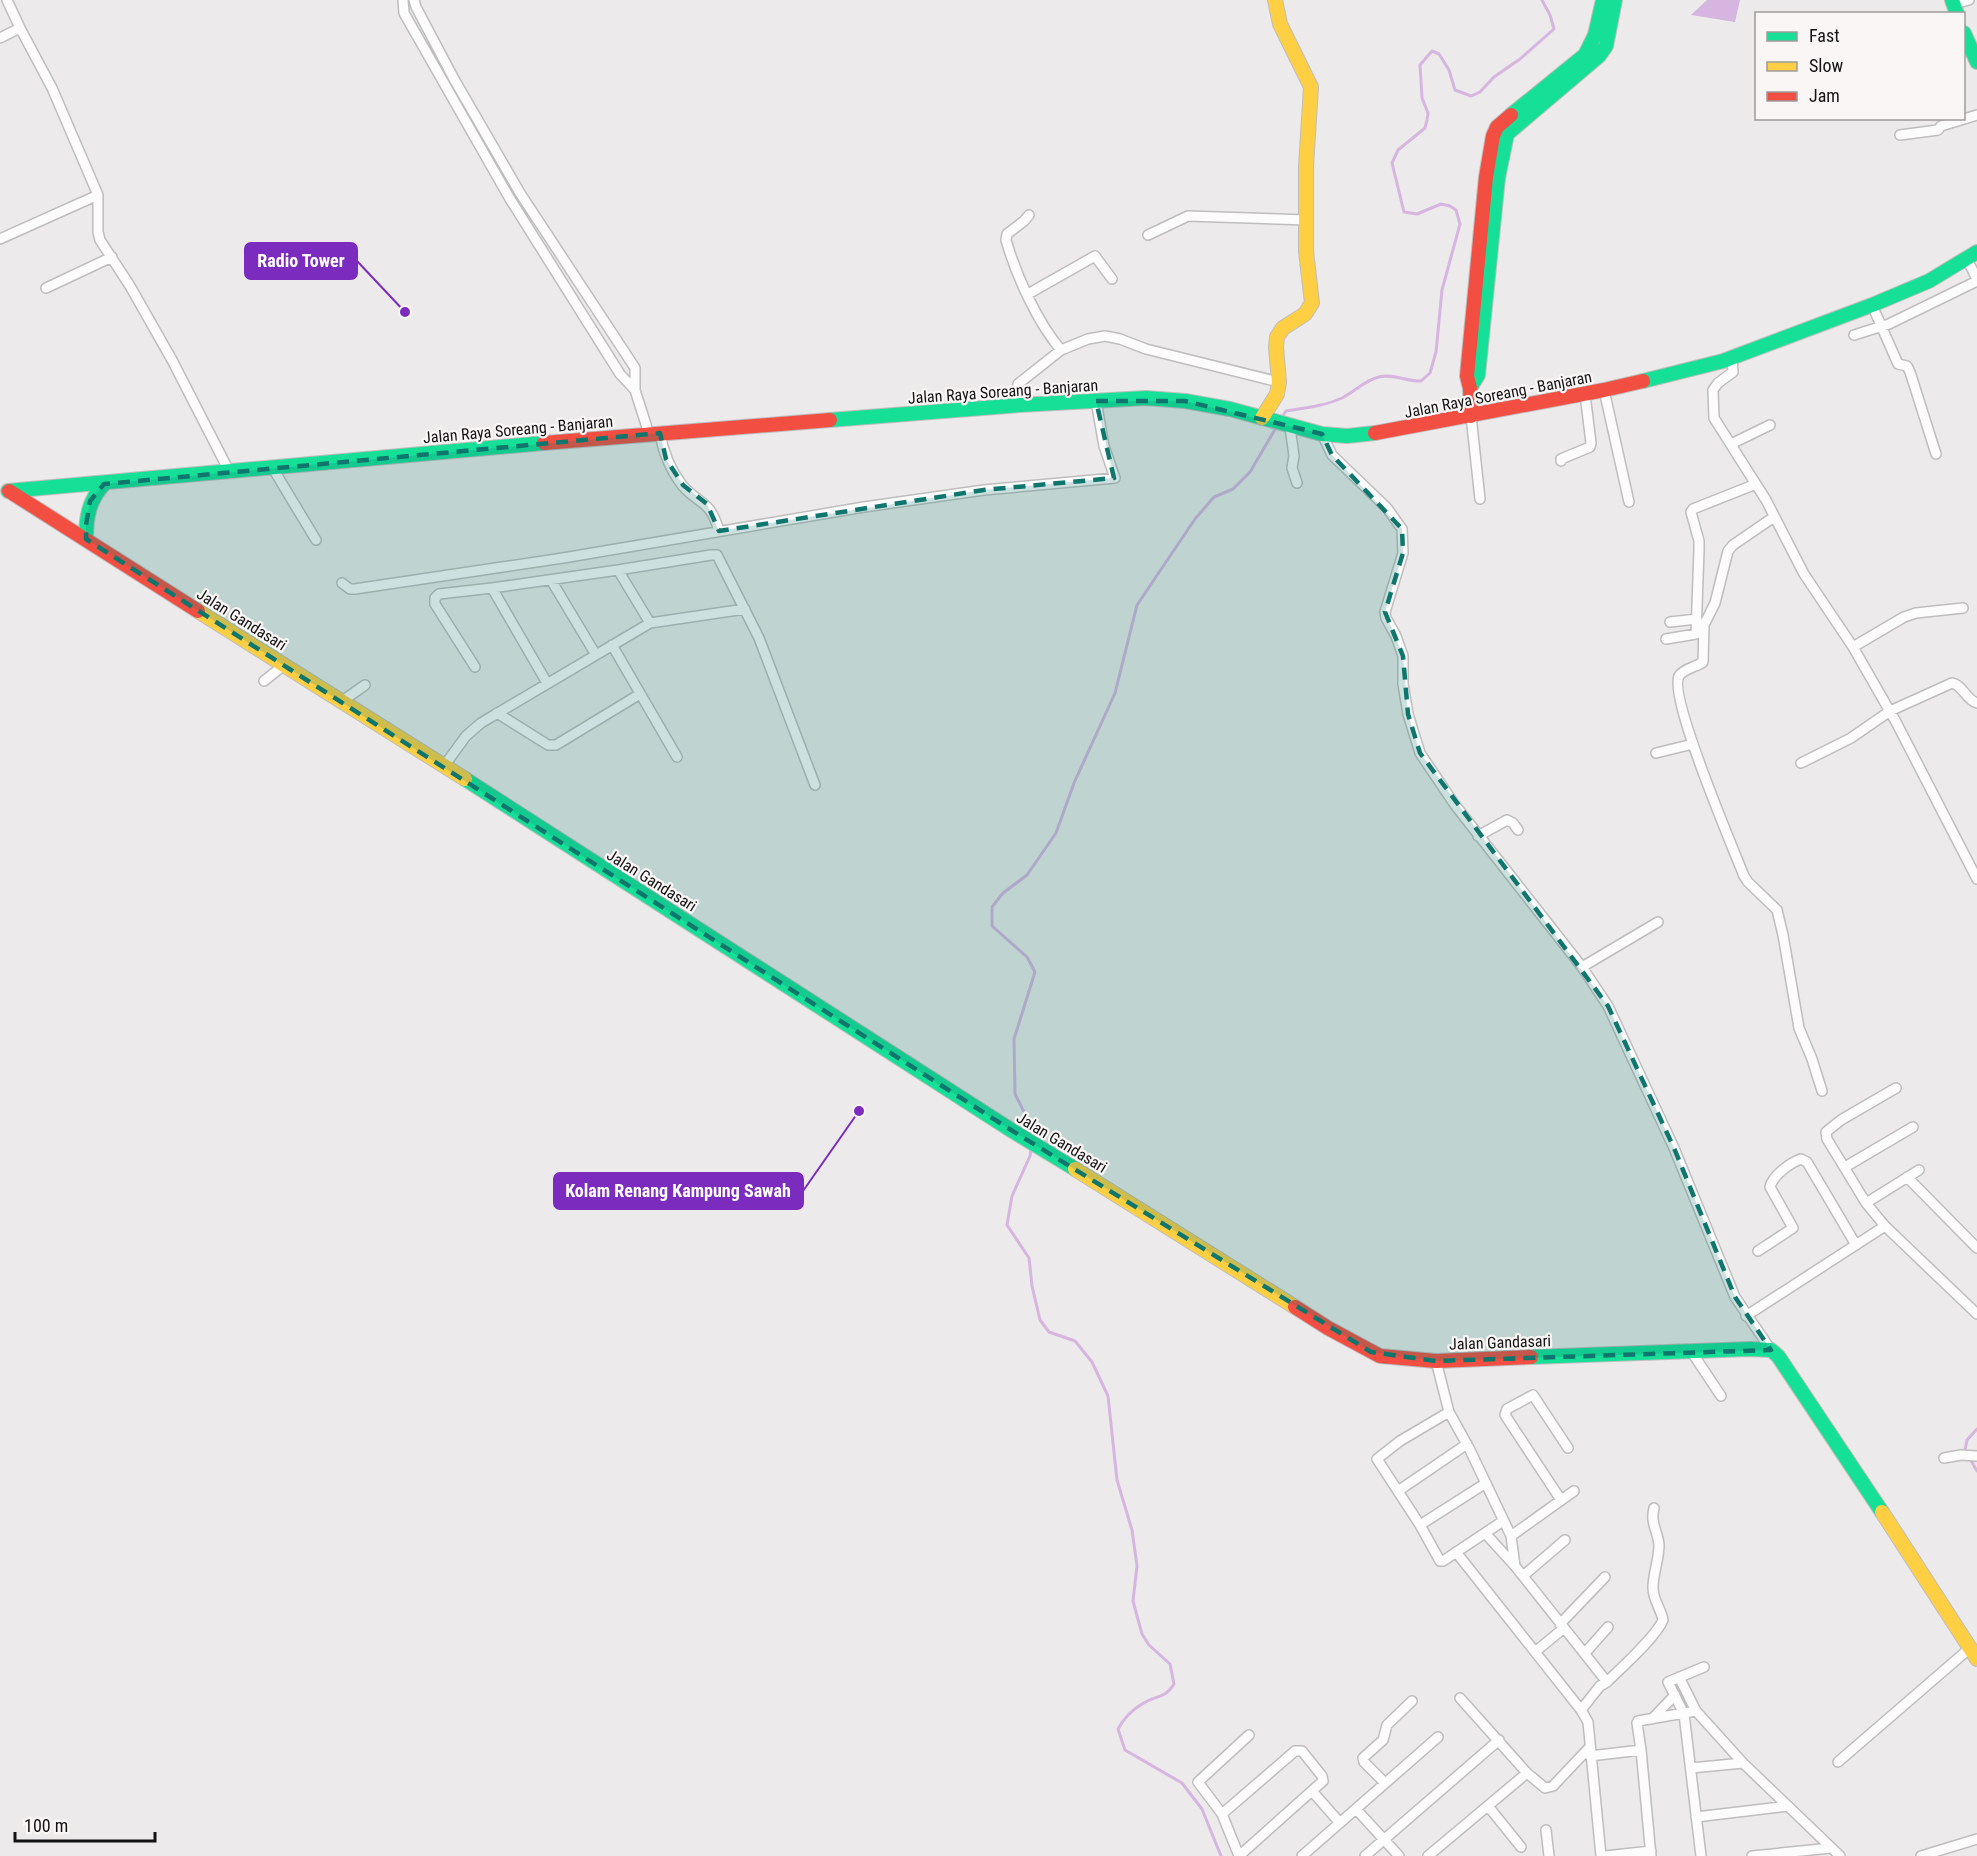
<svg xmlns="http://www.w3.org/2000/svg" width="1977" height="1856" viewBox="0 0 1977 1856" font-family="'Roboto Condensed',sans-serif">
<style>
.water{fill:#d6b6e0}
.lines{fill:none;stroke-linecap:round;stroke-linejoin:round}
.stream{stroke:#d6b6e0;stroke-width:3}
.street-casing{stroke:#bfbdbd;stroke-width:12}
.fast-casing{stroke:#bfbdbd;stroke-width:16}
.slow-casing{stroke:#bfbdbd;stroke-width:16}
.jam-casing{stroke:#bfbdbd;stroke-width:16}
.street{stroke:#fcfcfc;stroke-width:9}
.fast{stroke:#16e098;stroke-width:14}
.slow{stroke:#ffcf43;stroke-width:14}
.jam{stroke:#f24e42;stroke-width:14}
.marked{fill:#0f766e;fill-opacity:0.2;stroke:#0f766e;stroke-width:4.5;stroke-dasharray:12 8;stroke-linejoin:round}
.labels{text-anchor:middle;stroke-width:4.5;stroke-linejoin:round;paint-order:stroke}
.street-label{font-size:16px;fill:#141313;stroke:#faf6f6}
.leader{fill:none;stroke:#7b2cbf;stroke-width:2}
.callout-dot{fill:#7b2cbf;stroke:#faf6f6;stroke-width:2}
.callout{fill:#7b2cbf;stroke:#7b2cbf;stroke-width:2}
.callout-label{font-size:18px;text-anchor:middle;font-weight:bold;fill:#fff}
</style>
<rect width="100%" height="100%" fill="#eceaea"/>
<path class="water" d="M1707 0H1740L1735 22 1691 15Z"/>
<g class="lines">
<path class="stream" d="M1282 417 1286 411C1305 408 1324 406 1342 398 1354 392 1365 380 1379 377 1393 373 1407 382 1421 381L1430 373 1436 352 1442 290 1460 224 1456 210 1450 206 1441 204 1417 214 1404 212 1392 163 1398 150 1425 128 1427 120 1428 113 1422 98 1420 65 1432 51 1439 54 1449 70 1455 90 1471 96 1480 92 1494 77 1520 59 1554 29 1550 15 1542 0
M1031 1135 1032 1128 1015 1094 1014 1039 1035 972 1027 957 992 926V907L1003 893 1027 875 1056 833 1074 783 1115 693 1137 605 1195 519 1214 497 1233 489 1250 472 1277 426
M1031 1148 1030 1156 1012 1196 1007 1225 1029 1258 1032 1286 1040 1320 1049 1332 1075 1341 1092 1362 1108 1396 1117 1480 1132 1530 1137 1566 1133 1601 1142 1634 1149 1645 1170 1664 1174 1684C1165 1699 1156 1695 1142 1704 1132 1710 1124 1718 1118 1729L1125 1750 1182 1783 1202 1809 1221 1856
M1966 1453 1965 1450 1967 1440 1977 1429
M1970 1459 1977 1471"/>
<defs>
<path id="street" d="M7 0 20 28 52 88 98 195V232L100 240 130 286 172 360 229 471
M403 0 404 13 510 199 620 374 635 390
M414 0 416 7 454 79 520 193 635 368V390L649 434
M1954 4 1969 0
M0 38 20 28
M1900 135 1938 130 1941 126 1977 115
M1029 215 1024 221 1007 234 1006 240C1016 275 1037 322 1061 350L1088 339 1105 336 1120 339 1146 349 1279 382
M1148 235 1188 216 1307 220
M0 239 98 195
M1967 259 1977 279
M46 288 112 257
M1028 294 1095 256 1112 279
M1872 305 1898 364 1907 366 1910 372 1936 454
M1854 335 1889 324 1977 281
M1732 358 1733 372 1718 383 1713 390 1714 418 1766 500 1804 574 1853 647 1896 722 1977 879
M1604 390 1629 502
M1020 405 1017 392 1018 384 1061 350
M1471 416 1480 499
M1290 427 1294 456 1292 468 1297 483
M660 433C663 452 670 469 682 485 699 505 710 499 719 531
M1322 434 1332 455 1387 508 1402 529 1403 553 1385 612 1386 618 1396 636 1403 656V684L1408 714 1420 753 1455 805 1582 967 1608 1006 1674 1148 1735 1297 1771 1350
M1731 444 1770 425
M1561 461V459L1590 447 1591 443 1585 394
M272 467 316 540
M1774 517 1733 545 1728 551 1715 603 1704 625 1703 662C1696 667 1683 669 1679 676 1668 696 1733 848 1744 876L1748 882 1777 910 1783 935 1799 1028 1812 1059 1822 1091
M618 570 650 623
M551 580 596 655
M342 583 350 589H355L563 558 864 507 984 490 1115 478 1104 446 1096 401
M492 588 547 683
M1670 622 1697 619
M1666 639 1696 634 1699 550V541L1691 512 1693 509 1756 484
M612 645 677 757
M1853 647 1904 617 1916 613 1963 608
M475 667 435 604V598L439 594 492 588 618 570 711 555H717L759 638 815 785
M264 681 284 665
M341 702 365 685
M497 713 548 745H556L640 694
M1656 753 1693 744
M1801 763 1851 738 1890 711 1952 683C1963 685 1966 700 1977 703
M444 766 466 736 481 723 650 623 745 609
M1478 836 1507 820 1513 823 1518 830
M1582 967 1658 922
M1845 1167 1913 1127
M1907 1177 1977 1248
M1866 1203 1919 1170
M1885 1226 1977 1314
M1758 1251 1793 1228 1770 1187C1773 1175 1790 1163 1801 1159L1807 1162 1856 1245
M1746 1316 1885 1226 1866 1203 1827 1139 1826 1132 1841 1120 1896 1088
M1691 1351 1721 1396
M1436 1361 1449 1412 1470 1450 1511 1536 1515 1566 1607 1682
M1449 1412 1400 1441 1377 1459 1420 1525 1440 1561H1443L1503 1521
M1944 1458 1961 1455 1977 1456
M1398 1491 1467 1444
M1561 1500 1505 1415 1507 1409 1533 1395 1568 1448
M1420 1525 1486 1483
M1485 1533 1515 1566
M1511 1536 1574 1491
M1456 1552 1581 1710
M1523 1576 1565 1540
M1560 1624 1605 1577
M1535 1652 1564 1628
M1585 1653 1608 1627
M1679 1677 1696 1711
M1460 1698 1527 1773 1545 1788 1553 1786 1589 1748
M1652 1719 1675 1695
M1590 1756 1641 1750
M1838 1762 1970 1648
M1691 1768 1743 1763
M1385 1783 1364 1762 1363 1758 1383 1740 1387 1725 1412 1701
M1312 1791 1340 1823
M1488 1806 1521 1847
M1356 1809 1399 1856
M1222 1814 1295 1751H1302L1322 1776 1323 1781 1239 1856
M1696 1817 1788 1806
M1546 1830 1549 1856
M1239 1856 1222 1814 1198 1782 1249 1735
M1302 1856 1438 1737
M1365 1856 1499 1740
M1428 1856 1527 1773
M1601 1856 1588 1722 1581 1710 1600 1686 1607 1682C1621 1668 1656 1637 1663 1620 1661 1609 1653 1600 1653 1588 1653 1573 1659 1560 1659 1545 1658 1531 1650 1524 1654 1508
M1605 1856 1651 1851
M1651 1856 1641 1750 1637 1723 1638 1721 1696 1711 1743 1763 1840 1856
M1701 1856 1684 1714 1668 1682 1704 1667
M1752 1856 1831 1848
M1921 1856 1977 1839"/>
<path id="fast" d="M1952 0 1957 14
M1964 33 1977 62
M1511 115 1585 55 1595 35 1603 0
M1643 381 1723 361 1872 305 1929 281 1977 252
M1470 388 1478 375 1498 178 1507 134 1599 56 1606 46 1615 0
M830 420 1020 405 1146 398 1185 401 1230 409 1322 434 1347 436 1375 433
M8 491 544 443
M86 539C86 517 89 500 104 484
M465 779 1011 1130 1075 1169
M1531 1357 1750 1349 1771 1350 1778 1356 1882 1512"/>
<path id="slow" d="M1262 418 1277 394 1279 382 1276 347 1277 337 1283 328 1305 314 1312 303 1306 251V166L1311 87 1280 24 1275 0
M198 611 465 779
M1075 1169 1295 1307
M1882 1512 1977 1659"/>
<path id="jam" d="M1471 416 1470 388 1467 376 1486 177 1493 136 1497 127 1511 115
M1375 433 1604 390 1643 381
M544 443 830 420
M9 491 198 611
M1295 1307 1328 1328 1380 1356 1436 1361 1531 1357"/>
</defs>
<use href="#street" class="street-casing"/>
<use href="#fast" class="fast-casing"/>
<use href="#slow" class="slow-casing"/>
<use href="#jam" class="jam-casing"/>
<use href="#street" class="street"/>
<use href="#fast" class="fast"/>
<use href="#slow" class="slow"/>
<use href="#jam" class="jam"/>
</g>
<path class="marked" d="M1096 401H1185L1322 434 1332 455 1402 529 1403 553 1385 612 1403 656 1408 714 1420 753 1608 1006 1674 1148 1735 1297 1771 1350 1436 1361 1371 1352 1011 1130 86 539V525L90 501 104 484 660 433 666 459 683 485 707 504 719 531 984 490 1114 478Z"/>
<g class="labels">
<g class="street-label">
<text transform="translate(1003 391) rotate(-4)" y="6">Jalan Raya Soreang - Banjaran</text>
<text transform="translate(1498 394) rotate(-11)" y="6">Jalan Raya Soreang - Banjaran</text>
<text transform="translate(518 429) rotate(-5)" y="6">Jalan Raya Soreang - Banjaran</text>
<text transform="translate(242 619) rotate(32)" y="6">Jalan Gandasari</text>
<text transform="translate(652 880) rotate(32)" y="6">Jalan Gandasari</text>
<text transform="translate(1062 1142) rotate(31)" y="6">Jalan Gandasari</text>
<text transform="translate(1500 1342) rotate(-2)" y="6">Jalan Gandasari</text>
</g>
</g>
<path class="leader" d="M405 312L357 261M859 1111L803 1191"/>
<g class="callout-dot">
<circle cx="405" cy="312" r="6"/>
<circle cx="859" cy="1111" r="6"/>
</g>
<g class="callout">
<rect x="245" y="243" width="112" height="36" rx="6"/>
<rect x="554" y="1173" width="249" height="36" rx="6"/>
</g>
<g class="callout-label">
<text x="301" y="267">Radio Tower</text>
<text x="678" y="1197">Kolam Renang Kampung Sawah</text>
</g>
<rect x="1755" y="12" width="210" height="108" fill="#faf6f6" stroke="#9e9b9b" stroke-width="1.5"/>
<rect x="1767" y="32" width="30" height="9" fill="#16e098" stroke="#9e9b9b" stroke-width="1.5"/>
<text x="1809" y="42" font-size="18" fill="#141313">Fast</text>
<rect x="1767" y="62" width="30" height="9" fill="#ffcf43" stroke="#9e9b9b" stroke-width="1.5"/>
<text x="1809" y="72" font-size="18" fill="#141313">Slow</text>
<rect x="1767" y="92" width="30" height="9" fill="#f24e42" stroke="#9e9b9b" stroke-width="1.5"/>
<text x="1809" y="102" font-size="18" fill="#141313">Jam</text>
<path d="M15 1832v9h140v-9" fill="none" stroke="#141313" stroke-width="3"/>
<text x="24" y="1832" font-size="18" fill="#141313" stroke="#faf6f6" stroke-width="4.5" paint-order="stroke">100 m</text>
</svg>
